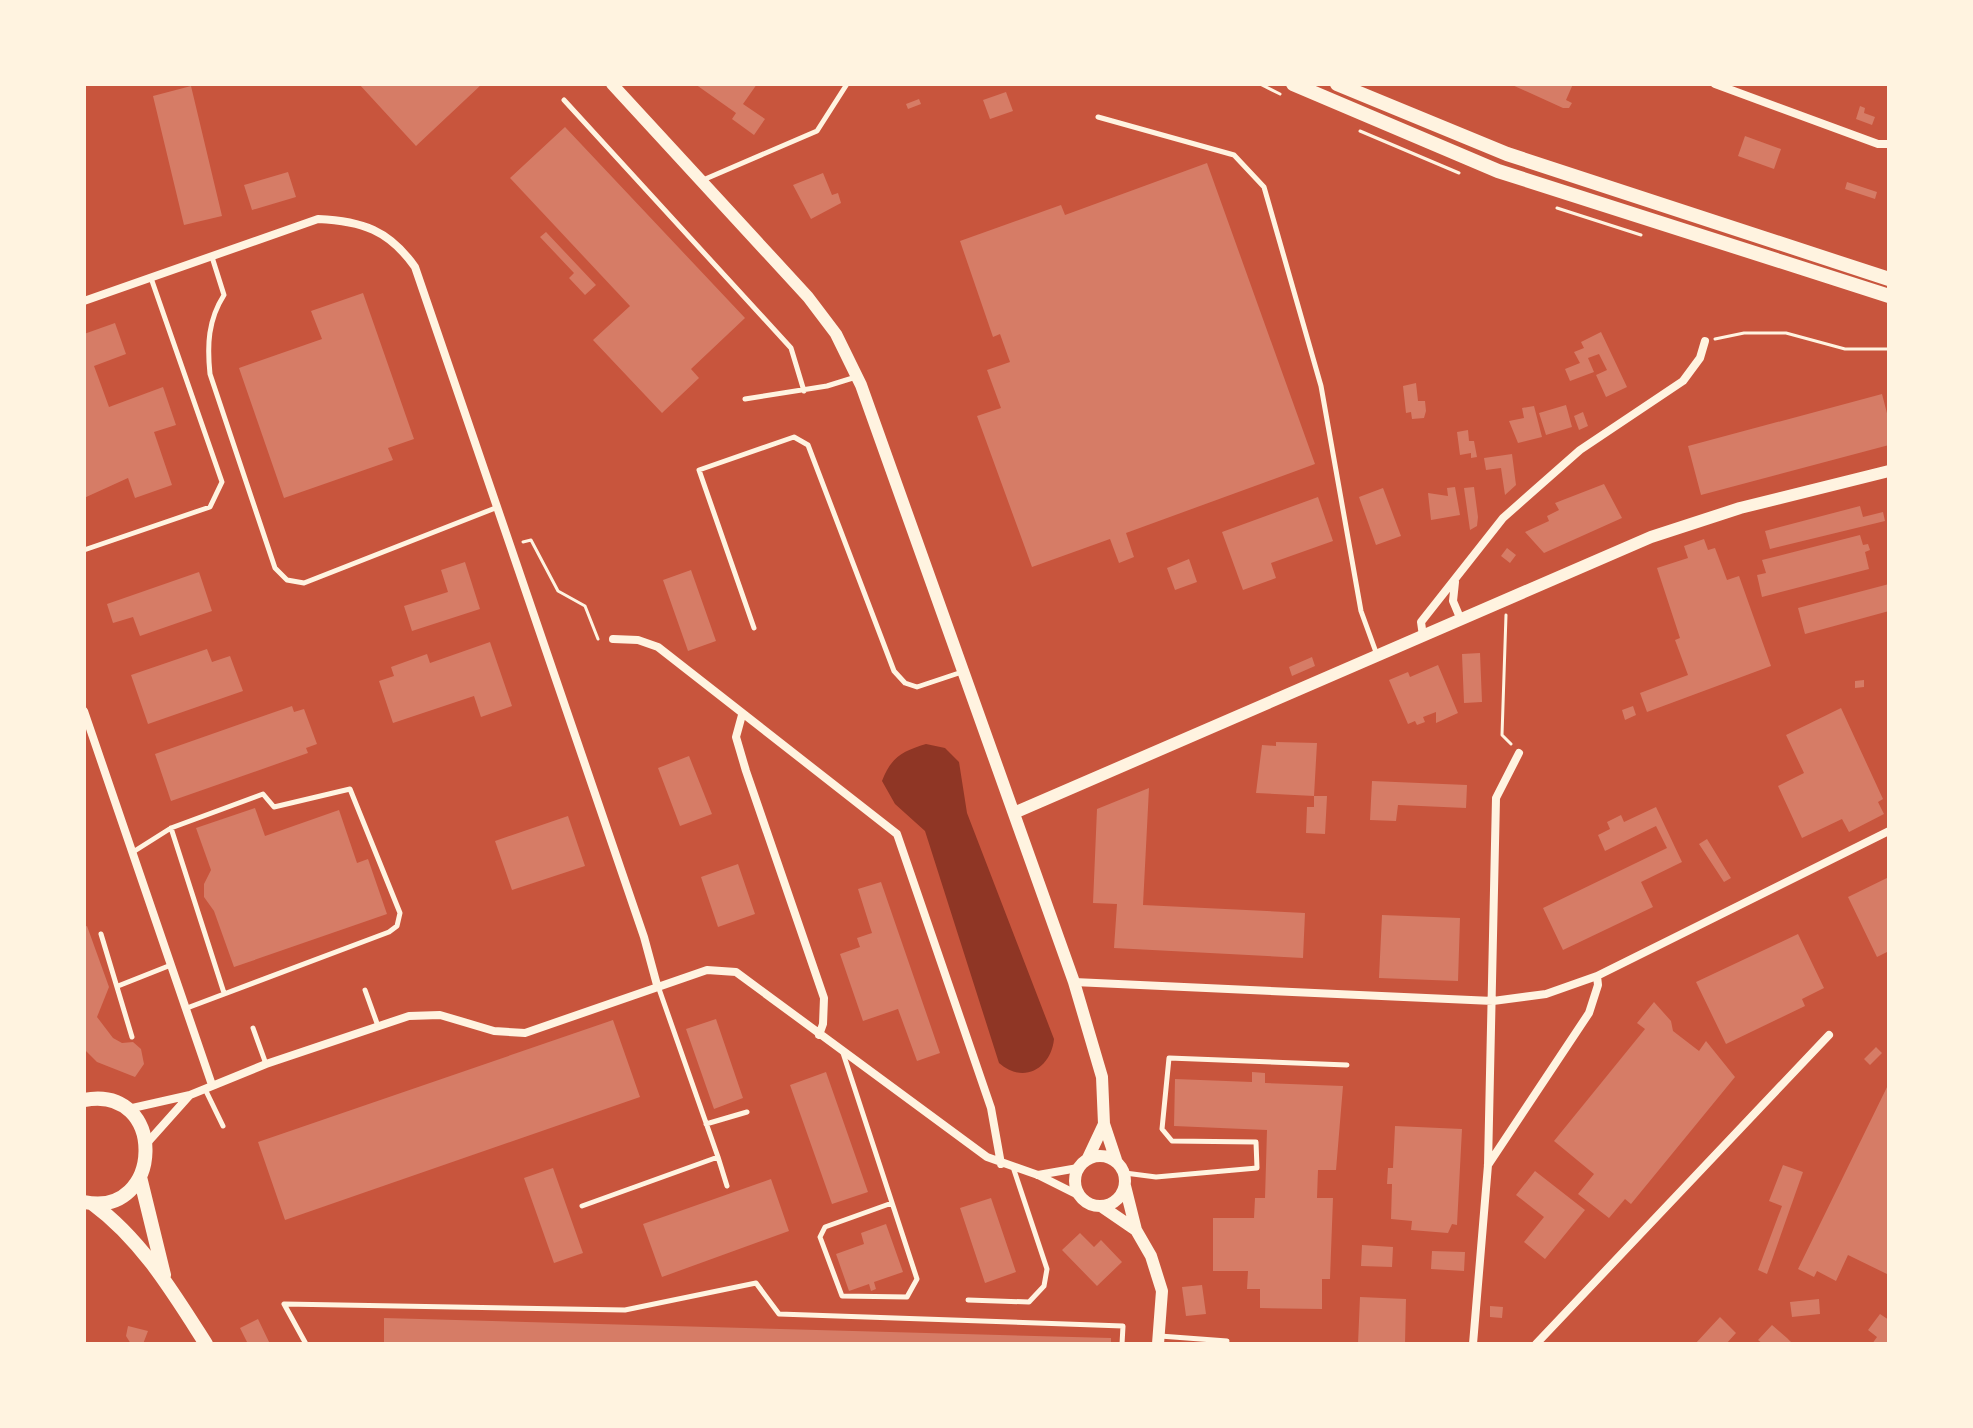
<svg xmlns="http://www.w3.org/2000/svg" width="1973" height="1428" viewBox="0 0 1973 1428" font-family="'DejaVu Sans',sans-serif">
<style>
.water{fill:#8f3625}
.building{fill:#d67c66}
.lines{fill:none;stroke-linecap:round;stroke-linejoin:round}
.path{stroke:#fff3e0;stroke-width:3}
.service{stroke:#fff3e0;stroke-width:5}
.minor{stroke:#fff3e0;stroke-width:8}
.tertiary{stroke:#fff3e0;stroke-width:12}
.secondary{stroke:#fff3e0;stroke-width:14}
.primary{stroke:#fff3e0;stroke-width:14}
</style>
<rect width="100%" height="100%" fill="#c8553d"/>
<path class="water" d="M926 744 945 748 959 762 967 813 1054 1039C1051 1068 1024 1085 999 1063L925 831 895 804 882 781C891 757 903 751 926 744Z"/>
<path class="building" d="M359 84H482L416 146Z
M695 84H757L743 104 765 119 754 135 732 119 736 113Z
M1510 84H1573L1566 100 1572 103 1569 108H1563Z
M191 86 222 216 184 225 153 96Z
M1006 92 1013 111 990 119 983 100Z
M919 99 921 104 908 109 906 104Z
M1860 106 1865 108 1864 113 1875 117 1872 125 1856 119Z
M565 127 745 318 691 369 699 378 662 413 593 340 630 306 510 178Z
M1745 136 1781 149 1774 169 1738 156Z
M1207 163 1315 464 1126 533 1134 557 1119 563 1110 539 1032 567 977 416 1001 408 987 370 1010 362 1000 334 993 337 960 241 1061 205 1065 215Z
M288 172 296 197 252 210 244 185Z
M823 173 832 195 838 193 841 203 811 219 793 185Z
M1847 182 1877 192 1875 199 1845 189Z
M546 232 596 285 585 295 569 278 574 273 540 237Z
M363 293 414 439 388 448 393 460 284 498 239 368 322 339 311 311Z
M115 323 126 354 94 366 101 385 109 407 163 387 176 425 154 432 172 485 135 498 128 478 84 498V334Z
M1601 332 1627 387 1606 397 1596 375 1607 370 1599 354 1588 358 1594 372 1570 381 1565 369 1580 363 1574 352 1584 348 1581 342Z
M1416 383 1418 401H1425L1426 411 1424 418 1412 419 1411 412 1406 413 1403 386Z
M1882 394 1889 421V445L1701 495 1688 446Z
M1566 405 1572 427 1546 435 1539 413Z
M1534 406 1542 437 1518 443 1509 421 1524 418 1522 408Z
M1583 412 1588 426 1579 430 1574 416Z
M1468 430 1469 441H1474L1477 457 1471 458V453L1460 455 1457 432Z
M1512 454 1516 485 1505 495 1501 468 1486 470 1484 458Z
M1604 484 1622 518 1544 553 1525 532 1549 521 1547 516 1559 510 1555 503Z
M1455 487 1460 515 1431 520 1428 493 1448 496 1447 488Z
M1474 487 1478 517 1477 526 1470 530 1464 488Z
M1383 488 1401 536 1376 545 1359 497Z
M1318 497 1333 541 1271 563 1276 578 1243 590 1222 532Z
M1860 506 1863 517 1883 512 1885 521 1770 549 1765 531Z
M1860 535 1863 545 1868 544 1870 550 1865 552 1869 569 1762 597 1757 575 1766 573 1762 560Z
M1704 539 1708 550 1715 548 1727 580 1739 576 1771 666 1647 712 1640 693 1688 675 1675 640 1680 638 1657 568 1688 558 1684 546Z
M1507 548 1516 555 1510 563 1501 556Z
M1189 559 1197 582 1175 590 1167 568Z
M465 562 480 609 412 631 404 606 448 592 441 570Z
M691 570 716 641 688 651 663 580Z
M199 572 212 611 140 636 133 617 113 623 107 604Z
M1889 584V611L1805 634 1798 608Z
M490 642 512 706 481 717 474 696 393 723 379 681 394 676 391 667 427 654 430 663Z
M207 649 212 662 230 656 243 691 148 724 131 675Z
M1480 653 1482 702 1464 703 1462 654Z
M1312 657 1315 666 1292 676 1289 667Z
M1438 665 1458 713 1436 723V712L1423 717 1425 722 1417 725 1415 721 1408 724 1389 680 1408 672 1410 677Z
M1864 680V687L1855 688V681Z
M292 706 294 712 304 709 317 744 306 748 308 753 171 801 155 754Z
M1633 706 1636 715 1625 720 1622 710Z
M1841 708 1883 799 1878 802 1884 814 1849 832 1842 819 1802 838 1778 786 1804 773 1786 735Z
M1276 742 1317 743 1314 796H1327L1325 834 1306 833 1307 807H1314V796L1256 793 1262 745 1276 746Z
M689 756 712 814 680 826 658 768Z
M1372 781 1467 785 1466 808 1398 805 1396 821 1370 820Z
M1149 788 1143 905 1305 913 1303 958 1114 948 1117 904 1093 903 1097 809Z
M1656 807 1682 862 1641 882 1653 907 1563 950 1543 908 1667 848 1656 826 1605 851 1598 835 1610 829 1607 822 1621 815 1624 822Z
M255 808 265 836 339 810 357 863 368 859 387 914 234 967 214 911 204 897V884L211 870 196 828Z
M568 816 585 866 512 890 495 841Z
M1707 839 1731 878 1724 882 1699 844Z
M738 864 755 914 718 927 701 877Z
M1889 877V951L1877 957 1848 897Z
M881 882 940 1053 917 1061 898 1009 863 1021 840 954 860 947 857 938 872 933 858 889Z
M1382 915 1460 918 1458 981 1379 978Z
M87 926 109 987 97 1017 113 1038 122 1043 133 1042 141 1049 144 1064 135 1077 97 1062 84 1049V927Z
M1798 934 1824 988 1802 999 1805 1006 1726 1044 1696 982Z
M1654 1002 1671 1021 1673 1031 1699 1051 1706 1041 1735 1077 1631 1204 1625 1199 1609 1218 1578 1194 1594 1174 1554 1141 1645 1029 1637 1023Z
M716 1019 743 1098 714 1109 686 1029Z
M613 1020 640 1097 285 1220 258 1142Z
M1876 1047 1882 1053 1870 1065 1864 1059Z
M826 1072 868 1192 832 1204 790 1085Z
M1252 1072 1265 1073V1083L1343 1086 1336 1170H1318L1317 1198H1333L1330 1279H1322V1309L1260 1308V1289H1247L1248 1271H1213V1218H1254L1255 1198H1265L1267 1130 1174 1126 1175 1079 1252 1082Z
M1889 1083V1275L1848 1255 1836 1281 1817 1271 1814 1277 1798 1269Z
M1395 1126 1462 1129 1457 1225 1452 1224 1448 1233 1411 1230 1412 1221 1391 1219 1392 1184H1387L1388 1168H1393Z
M1783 1165 1803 1172 1767 1274 1758 1270 1782 1206 1769 1201Z
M553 1168 583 1253 554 1263 524 1178Z
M1535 1171 1585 1210 1545 1259 1524 1242 1544 1217 1516 1195Z
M771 1179 789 1231 662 1277 643 1224Z
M991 1198 1016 1272 985 1283 960 1208Z
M886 1224 903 1272 874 1282 876 1289 871 1291 869 1284 849 1291 836 1254 864 1244 861 1233Z
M1080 1233 1094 1247 1101 1240 1122 1262 1097 1286 1062 1250Z
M1362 1245 1393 1247 1392 1267 1361 1266Z
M1432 1251 1465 1252 1464 1271 1431 1269Z
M1202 1285 1206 1314 1186 1316 1182 1287Z
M1360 1297 1406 1299 1405 1344H1358Z
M1819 1299 1820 1314 1792 1317 1790 1302Z
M1490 1306 1503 1307 1502 1318 1490 1317Z
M1880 1314 1889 1320V1344H1872L1877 1337 1868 1330Z
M1720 1317 1736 1333 1726 1344H1695Z
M384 1318 1111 1338V1344H384Z
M258 1319 270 1344H248L240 1328Z
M1772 1325 1787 1338 1793 1344H1763L1758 1340Z
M128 1326 148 1331 143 1344H131L126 1336Z"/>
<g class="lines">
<path class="path" d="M1260 84 1280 94
M1360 131 1459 173
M1557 208 1641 235
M1715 339 1744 333H1786L1845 349H1889
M523 542 531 540 558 591 585 606 598 639
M1506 615 1502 735 1511 744"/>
<path class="service" d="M564 100 791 348 804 391
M1098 117 1234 155 1264 187 1321 386 1361 611 1377 655
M703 180 817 131 847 84
M212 257 224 295C208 320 207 345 210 374L275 568 287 580 304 583 498 507
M745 399 827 386 856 377
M84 550 210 507 222 482 151 278
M754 628 699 470 794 437 808 445 894 671 905 683 917 687 962 672
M171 828 224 993
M133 852 171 828 263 794 274 807 350 789 400 913 397 926 389 932 187 1008
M101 934 132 1037
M118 986 171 965
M365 990 378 1026
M253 1028 266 1064
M843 1053 917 1279 907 1297 842 1296 820 1237 825 1227 892 1203
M205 1089 223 1126
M706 1124 747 1112
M718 1157 727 1186
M1125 1173 1156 1177 1257 1168 1256 1142 1172 1141 1162 1129 1169 1058 1347 1065
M582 1206 718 1157 658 986
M968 1300 1029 1302 1044 1286 1047 1269 1014 1170
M1160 1336 1227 1341
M306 1344 284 1304 625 1310 756 1283 779 1314 1123 1326 1122 1344"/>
<path class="minor" d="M1715 84 1878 144H1889
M84 301 318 219C362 221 389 230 415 267L644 937 657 985
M1455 582 1453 601 1461 620
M1423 636 1421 622 1503 518 1580 450 1683 381 1700 358 1705 341
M613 639 638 640 658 647 897 834 991 1108 1001 1164
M84 711 212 1085
M742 715 736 737 746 771 824 998 823 1024 819 1035
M1597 976 1889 831
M1074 982 1493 1001 1546 994 1597 976 1598 985 1589 1013 1488 1165
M128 1109 190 1095 266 1064 409 1016 440 1015 494 1031 525 1033 707 970 736 972 987 1157 1038 1175 1078 1195
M147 1143 189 1096
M1038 1175 1078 1168
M1473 1344 1488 1165 1496 798 1519 753
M1536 1344 1829 1035"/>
<path class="tertiary" d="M612 84 808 297 836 334 861 385 1074 982 1102 1077 1104 1124 1116 1160
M1014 813 1651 537 1740 508 1889 471
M1075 1181a25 25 0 1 1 50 0a25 25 0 1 1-50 0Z
M1088 1158 1104 1124
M1125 1186 1136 1230 1151 1256 1162 1291 1158 1344
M1101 1206 1136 1230"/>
<path class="secondary" d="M84 1100C168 1084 164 1219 84 1202
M140 1177 164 1275
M93 1204C142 1240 174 1294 206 1344"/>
<path class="primary" d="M1293 84 1498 171 1889 296
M1337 84 1507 154 1889 279"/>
</g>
<rect width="1973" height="1428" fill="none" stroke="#fff3e0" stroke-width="172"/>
</svg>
